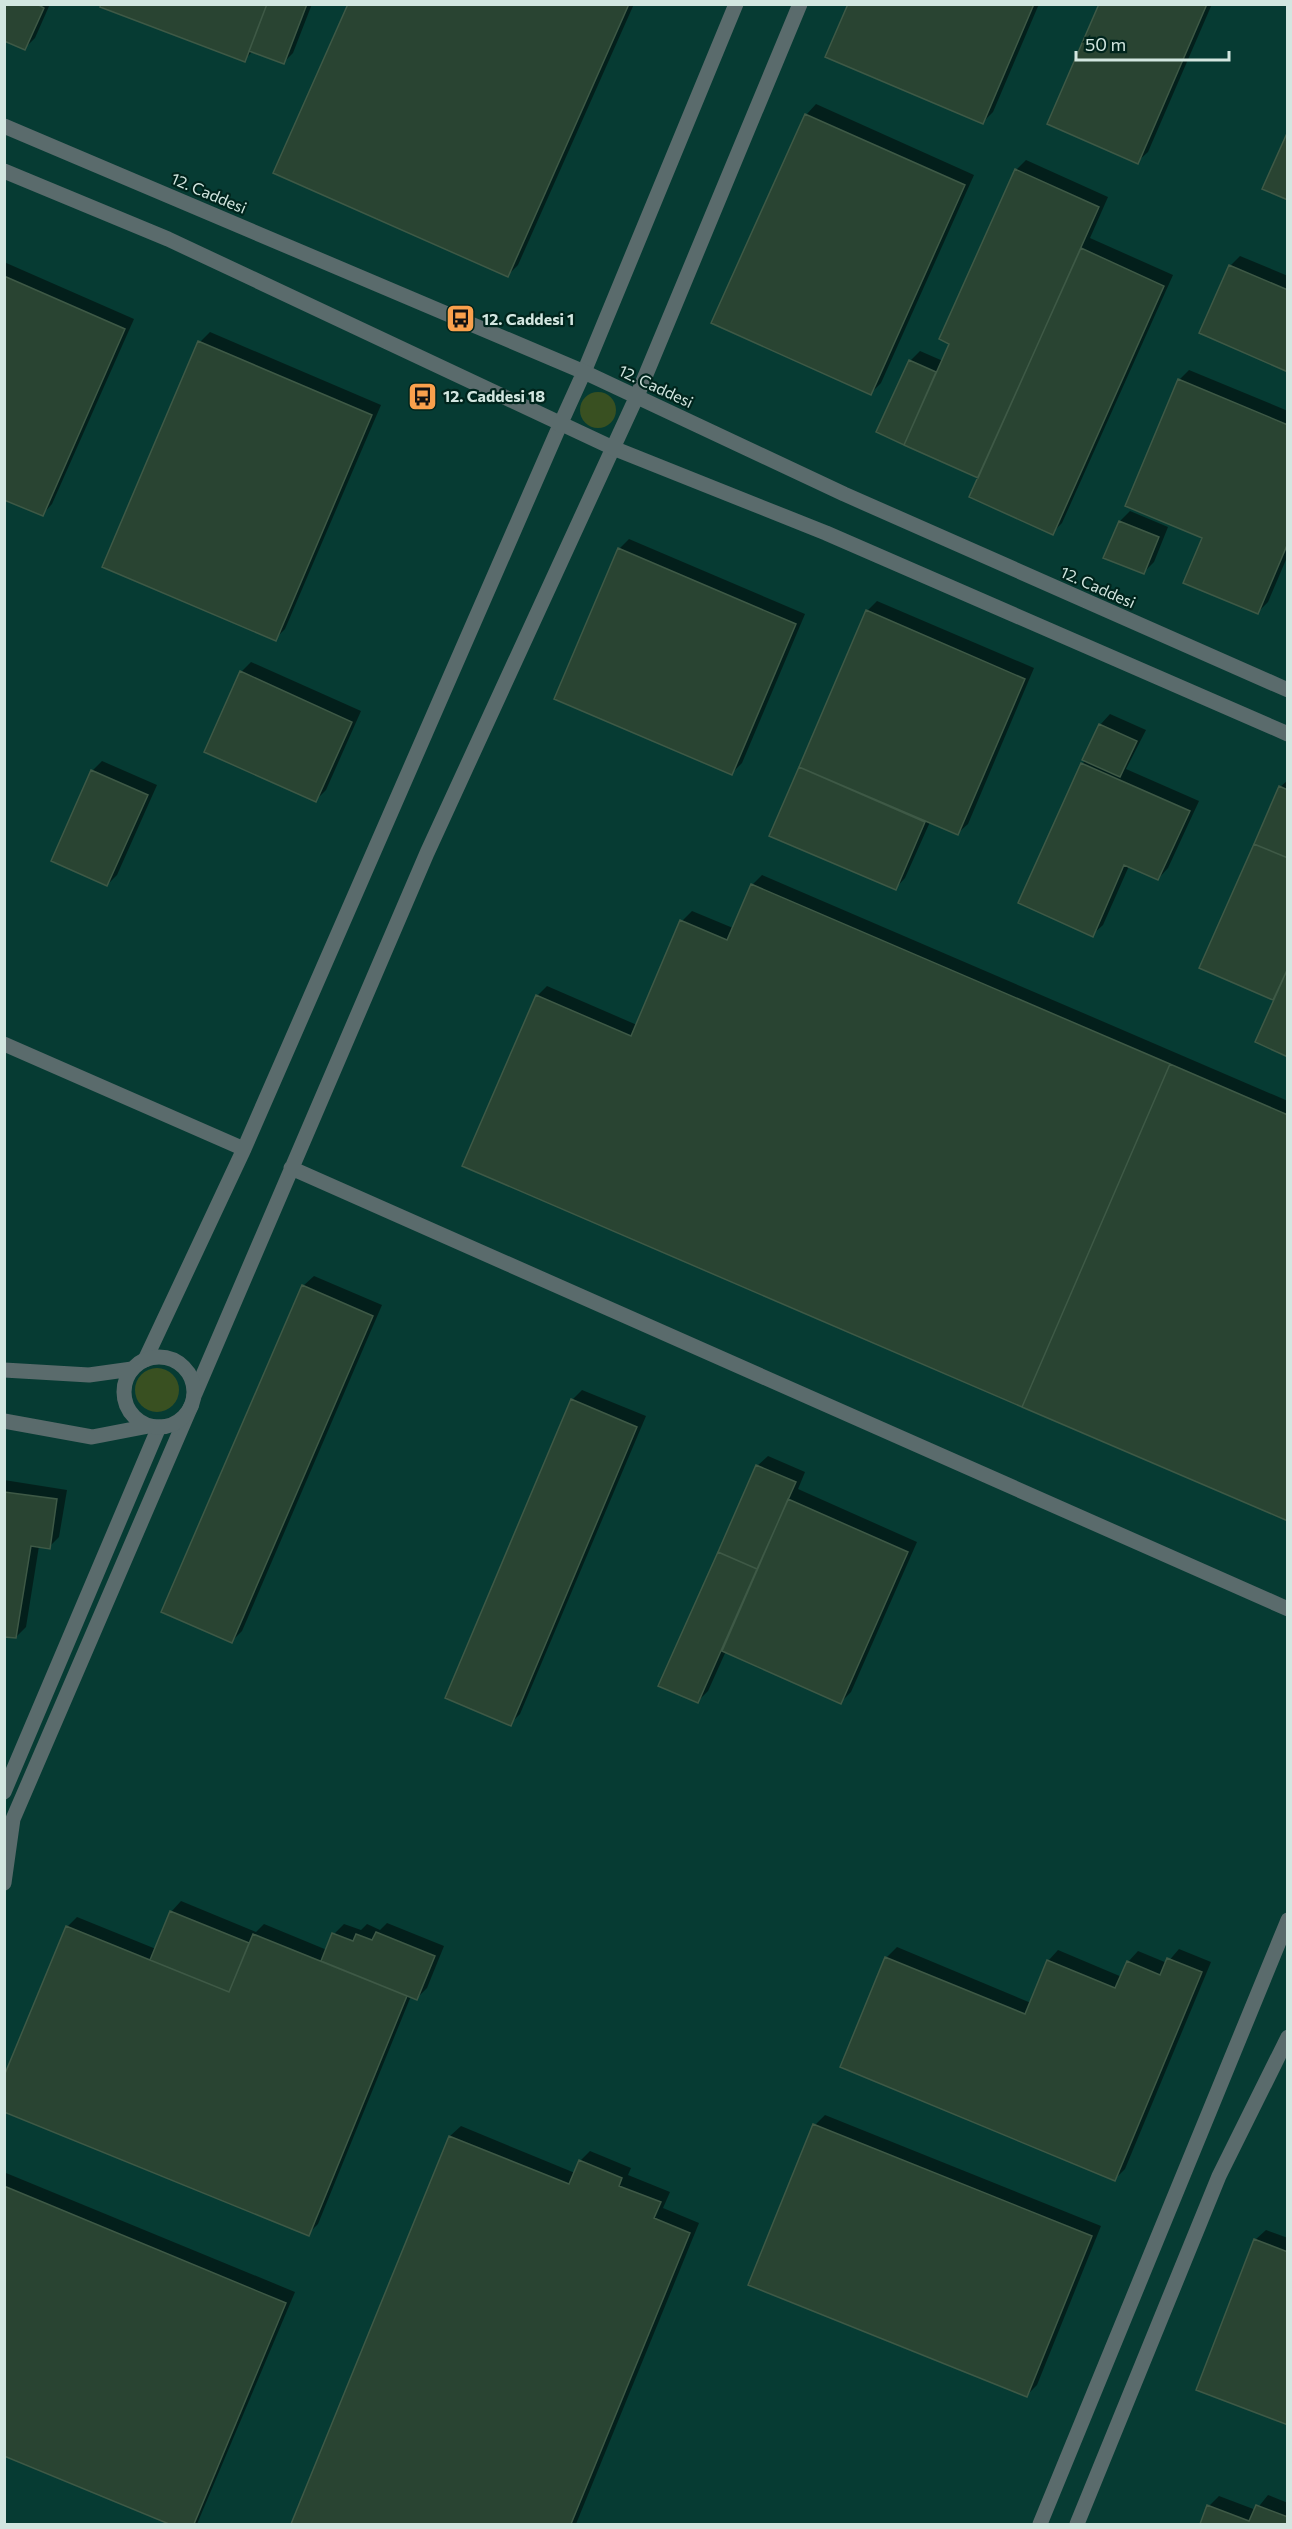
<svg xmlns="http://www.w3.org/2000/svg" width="1292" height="2529" viewBox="0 0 1292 2529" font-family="Commissioner,sans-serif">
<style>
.built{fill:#063b33}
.green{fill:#395021}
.shadow{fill:#0007}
.building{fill:#294432;stroke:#3e5946;stroke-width:1.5}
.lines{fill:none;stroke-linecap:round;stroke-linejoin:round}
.minor{stroke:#5a6b6c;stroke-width:15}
.tertiary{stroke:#5a6b6c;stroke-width:15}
.labels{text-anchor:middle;stroke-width:4.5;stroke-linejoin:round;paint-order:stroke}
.street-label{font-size:16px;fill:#d2e6e0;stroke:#00251d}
.poi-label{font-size:16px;font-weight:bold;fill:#d2e6e0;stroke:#00251d;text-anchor:start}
</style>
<rect width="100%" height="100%" fill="#072f27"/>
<path class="built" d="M5 5H1287V2524H5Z"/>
<path class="green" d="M580 410a18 18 0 1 1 36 0a18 18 0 1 1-36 0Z
M135 1390a22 22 0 1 1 44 0a22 22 0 1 1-44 0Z"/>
<path class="shadow" d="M4 4H50L35 38 25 48Z
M103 4H312L293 53 283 63 253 51 244 60Z
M350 4H634L518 265 508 275Z
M849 4H1039L993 112 983 122Z
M1101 4H1212L1148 152 1137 162Z
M816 104 974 175 881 383 871 393 713 322 806 115Z
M1026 160 1108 197 1090 238 1173 275 1062 523 1052 533 980 477 878 432 910 361 920 351 943 361 1016 170Z
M1240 256 1288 276V370L1230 266Z
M4 262 134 319 52 504 42 515 4 498Z
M210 332 381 405 285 629 275 639 104 566 200 342Z
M1189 370 1288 411V555L1268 602 1258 612 1204 537 1179 380Z
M1130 511 1168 527 1154 562 1143 573 1120 521Z
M629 539 805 614 742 763 732 773 619 549Z
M877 601 1034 668 968 824 957 834 930 822 905 878 895 889 771 835 867 611Z
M251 662 361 711 326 790 316 800 241 672Z
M1110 714 1146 730 1126 769 1199 801 1168 868 1158 879 1129 866 1103 925 1092 935 1082 764 1086 760 1100 725Z
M102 761 157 785 117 875 107 885 92 771Z
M1288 780V1055L1275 1000 1201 967 1280 787Z
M762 875 1288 1101V1520L537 996 547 986 637 1025 682 921 692 911 733 928 752 885Z
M314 1276 382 1305 242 1631 232 1641 303 1286Z
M582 1390 646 1416 520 1714 510 1724 572 1400Z
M768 1456 805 1472 798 1489 917 1542 851 1692 841 1702 726 1651 708 1691 698 1701 757 1466Z
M4 1480 67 1490 59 1537 49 1547 39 1546 26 1627 16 1637 6 1635 4 1646Z
M181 1901 256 1932 264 1924 327 1950 334 1934 344 1924 361 1930 367 1924 380 1930 387 1923 444 1946 427 1988 417 1998 411 1996 318 2224 308 2234 67 1927 77 1917 156 1949 171 1912Z
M897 1947 1031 2003 1048 1961 1058 1950 1122 1977 1128 1962 1138 1951 1167 1963 1179 1949 1211 1962 1125 2169 1115 2179 842 2066 886 1958Z
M825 2115 1101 2226 1037 2385 1027 2395 815 2125Z
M461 2126 575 2173 580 2161 590 2151 631 2168 628 2175 670 2192 663 2208 699 2223 576 2524H293L450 2136Z
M6 2173 295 2292 197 2524H173L4 2455Z
M1266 2230 1288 2238V2423L1255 2240Z
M1268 2495 1288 2503V2524H1202L1209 2506 1219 2496 1256 2510Z"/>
<path class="building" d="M4 4H37L44 8 25 50 4 41Z
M101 4H267L245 62 100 7Z
M267 4H307L284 64 249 51Z
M348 4H629L508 277 273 173Z
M848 4H1034L983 124 825 57Z
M1099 4H1207L1138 164 1047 124Z
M805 114 965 185 871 395 711 323Z
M1288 131V200L1262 189Z
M1015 169 1099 207 978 478 904 445 949 344 939 339Z
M1081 248 1164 286 1053 535 969 497Z
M1229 265 1288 290V372L1199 333Z
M4 276 125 329 43 516 4 500Z
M198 341 372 415 276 641 102 567Z
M909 360 936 372 904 445 876 432Z
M1178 379 1288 425V543L1258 614 1183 583 1202 538 1125 506Z
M1119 521 1159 537 1144 574 1103 558Z
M618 548 796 624 732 775 554 699Z
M866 610 1025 679 958 835 799 767Z
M240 671 352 722 316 802 204 752Z
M1099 724 1137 741 1120 777 1082 760Z
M1081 763 1190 811 1158 880 1124 865 1093 937 1018 903Z
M799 767 925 822 896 890 769 836Z
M91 770 148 795 107 886 51 861Z
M1279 786 1288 790V858L1254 844Z
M1254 844 1288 858V968L1273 1000 1199 968Z
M751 884 1170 1064 1022 1407 462 1166 536 995 631 1036 680 920 727 940Z
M1288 968V1057L1255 1042Z
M1170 1064 1288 1115V1521L1022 1407Z
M302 1285 373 1316 232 1643 161 1612Z
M571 1399 637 1427 511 1726 445 1698Z
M756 1465 796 1482 757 1569 718 1552Z
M4 1492 57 1499 50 1549 31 1546 16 1638 4 1637Z
M788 1499 908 1552 841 1704 722 1651Z
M718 1552 757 1569 698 1703 658 1686Z
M170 1911 249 1943 229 1992 150 1960Z
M66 1926 229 1992 253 1934 407 1996 309 2236 4 2112V2076Z
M376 1932 435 1956 417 2000 321 1961 332 1933 353 1941 356 1934 372 1940Z
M885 1957 1025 2014 1047 1960 1115 1988 1127 1961 1160 1975 1167 1958 1202 1972 1115 2181 840 2067Z
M813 2124 1092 2236 1027 2397 748 2285Z
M449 2136 569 2184 579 2160 622 2178 619 2186 661 2202 654 2218 690 2233 571 2524H291Z
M4 2186 286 2303 194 2524H169L4 2456Z
M1254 2239 1288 2252V2425L1196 2390Z
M1207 2505 1249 2521 1256 2505 1288 2517V2524H1200Z"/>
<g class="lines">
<path class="minor" d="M584 372 736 4
M637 396 800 4
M4 1044 244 1149
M291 1168 1288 1609
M145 1360 244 1149 560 425
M194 1396 427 853 613 448
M4 1792 159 1427
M4 1883 13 1819 191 1406
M1040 2524 1288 1920
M1077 2524 1219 2176 1288 2037"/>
<path class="tertiary" d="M4 126 584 372 844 494 1288 690
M4 171 168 239 613 448 826 533 1288 734
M560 425 584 372
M613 448 637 396
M124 1392a35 35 0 1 1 70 0a35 35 0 1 1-70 0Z
M4 1370 89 1375 132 1369
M4 1421 92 1437 149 1426"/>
</g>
<defs>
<symbol id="bus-square" viewBox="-11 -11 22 22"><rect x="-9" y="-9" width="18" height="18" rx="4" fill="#f9a04c" stroke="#00251d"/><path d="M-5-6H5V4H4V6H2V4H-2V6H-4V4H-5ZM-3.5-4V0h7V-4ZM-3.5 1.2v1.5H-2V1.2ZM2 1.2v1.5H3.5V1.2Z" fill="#111"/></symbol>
</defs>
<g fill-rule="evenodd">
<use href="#bus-square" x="444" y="302" width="33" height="33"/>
<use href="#bus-square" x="406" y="380" width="33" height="33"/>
</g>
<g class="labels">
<g class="street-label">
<text transform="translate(209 193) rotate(23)" y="6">12. Caddesi</text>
<text transform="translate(656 386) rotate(25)" y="6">12. Caddesi</text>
<text transform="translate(1098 587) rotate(24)" y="6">12. Caddesi</text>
</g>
<g class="poi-label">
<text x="482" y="325">12. Caddesi 1</text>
<text x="443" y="402">12. Caddesi 18</text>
</g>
</g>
<rect width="1292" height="2529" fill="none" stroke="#d2e6e0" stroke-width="12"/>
<path d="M1076 51v9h153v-9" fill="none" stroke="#d2e6e0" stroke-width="3"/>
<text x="1085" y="51" font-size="18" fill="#d2e6e0" stroke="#00251d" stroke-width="4.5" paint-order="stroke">50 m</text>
</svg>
